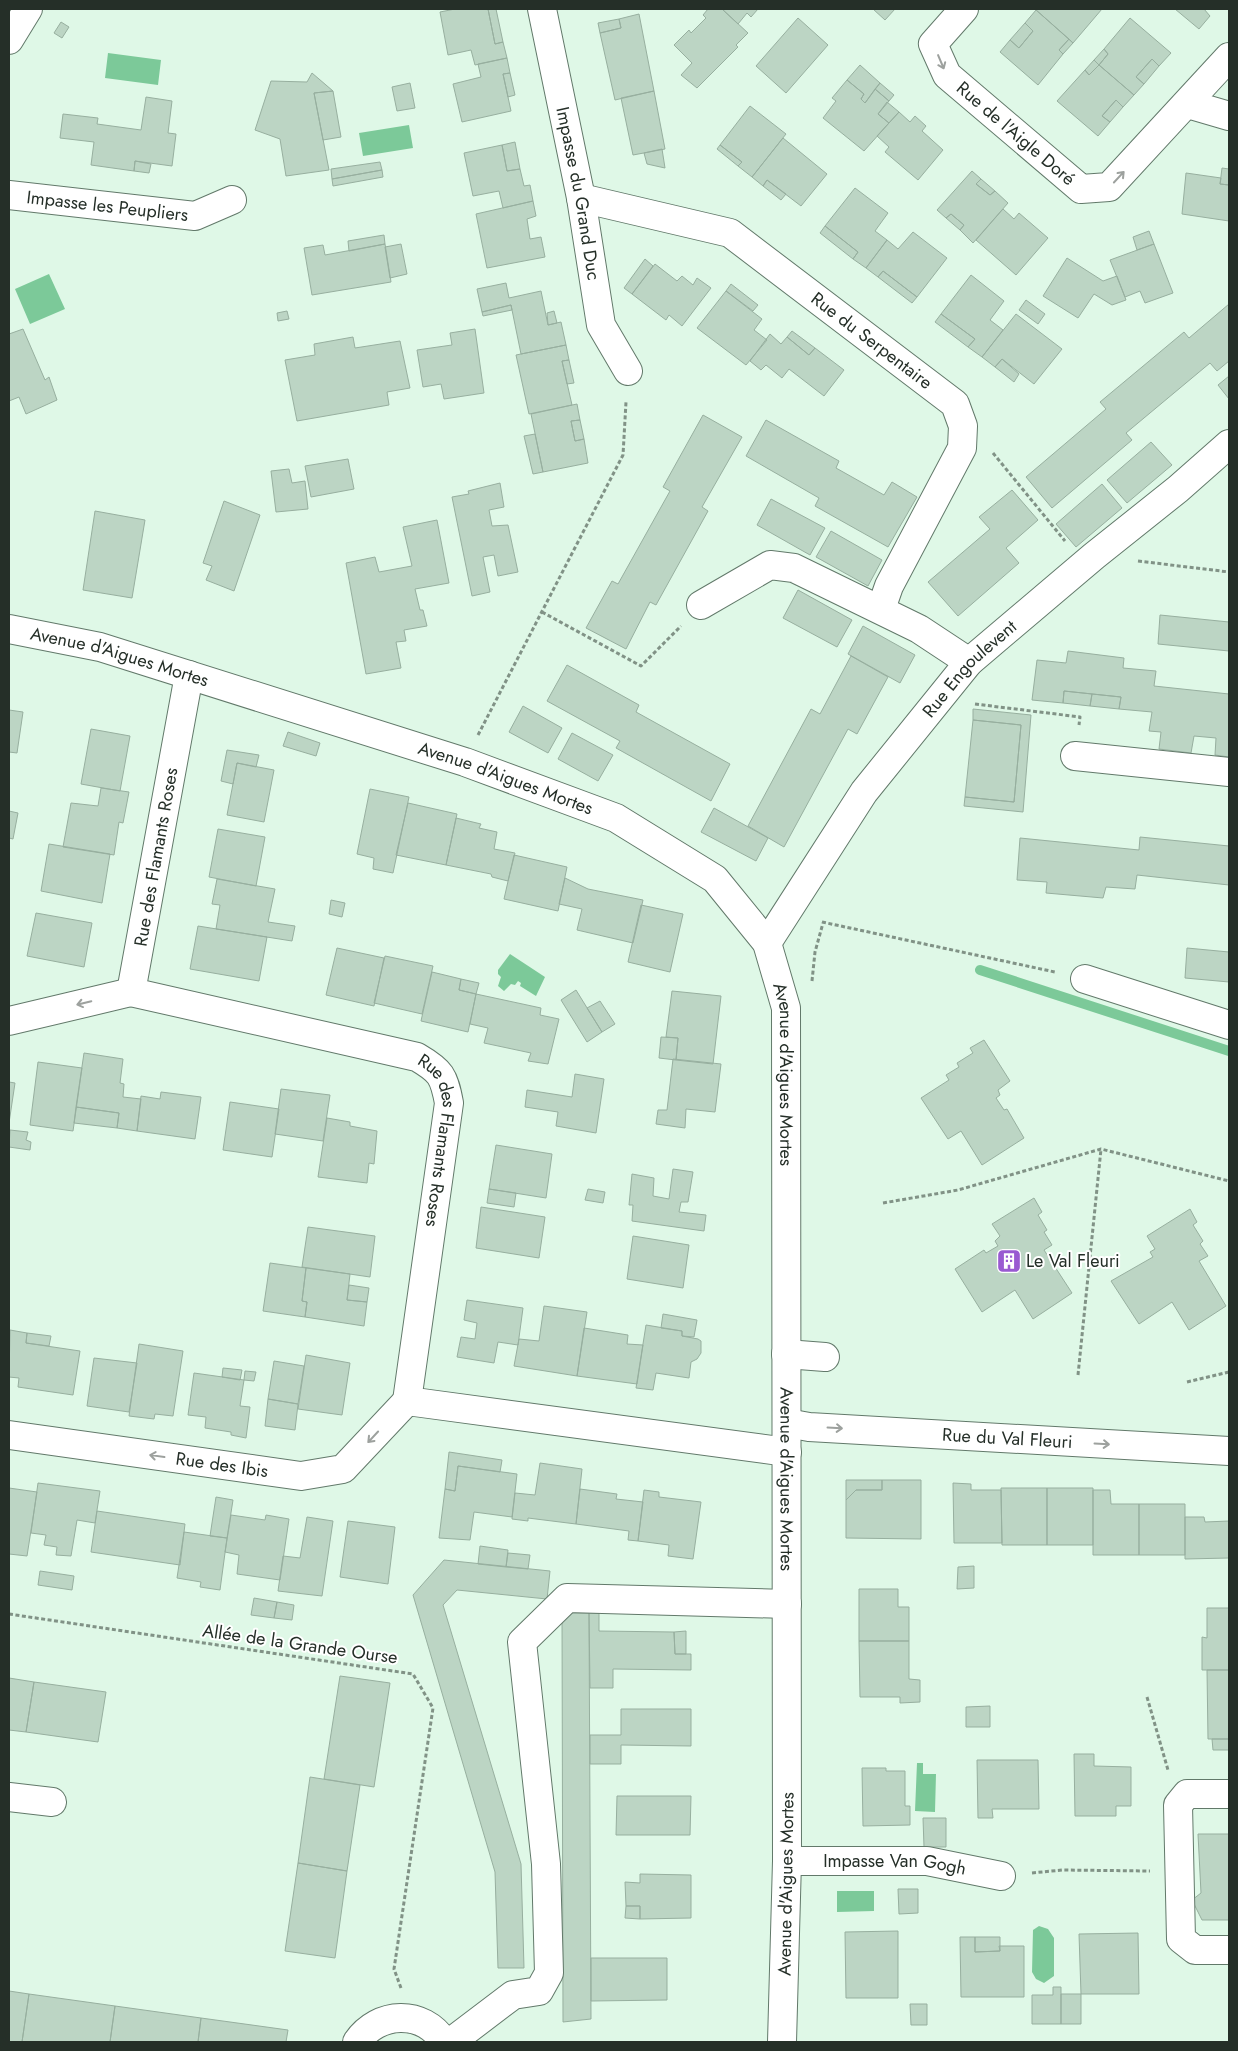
<svg xmlns="http://www.w3.org/2000/svg" width="1238" height="2051" viewBox="0 0 1238 2051" font-family="Jost,sans-serif">
<style>
.water{fill:#7cc999}
.lines{fill:none;stroke-linecap:round;stroke-linejoin:round}
.stream{stroke:#7cc999;stroke-width:10}
.building{fill:#bcd5c4;stroke:#97af9f}
.minor-casing{stroke:#62796a;stroke-width:30}
.path{stroke:#819286;stroke-width:3;stroke-dasharray:4 2.5;stroke-linecap:butt}
.minor{stroke:#fff;stroke-width:28}
.oneway{stroke:#9da19e}
.labels{text-anchor:middle;stroke-width:4;stroke-linejoin:round;paint-order:stroke}
.street-label{font-size:18px;fill:#252f28;stroke:#fff}
.poi-label{font-size:18px;fill:#252f28;stroke:#fff;text-anchor:start}
</style>
<rect width="100%" height="100%" fill="#dff8e7"/>
<path class="water" d="M108 53 161 60 158 85 105 78Z
M409 125 413 148 363 156 359 133Z
M49 274 65 309 30 324 15 289Z
M510 954 545 977 536 996 520 986 521 983 518 981 515 985 511 984 504 991 498 986 501 977 498 974V970Z
M917 1763H923V1774H936L935 1812 915 1811Z
M837 1891H874V1911L837 1912Z
M1039 1926 1048 1929 1054 1938V1976L1044 1983 1036 1979 1032 1972 1033 1930Z"/>
<g class="lines">
<path class="stream" d="M980 970 1229 1051"/>
</g>
<path class="building" d="M455 9H488L495 44 503 42 507 58 475 65 471 50 448 55 440 12Z
M488 9H496L503 42 495 44Z
M708 9H722L748 33 736 45 738 47 697 88 681 75 692 63 674 45 689 30 691 33 706 18 703 15Z
M722 9H758L751 17 747 13 738 24Z
M873 9H895L885 20Z
M1035 9H1102L1073 43Z
M1175 9H1204L1210 16 1199 29Z
M1036 10 1069 39 1059 50 1063 54 1038 85 1000 52 1010 40 1019 48 1033 31 1025 23Z
M639 14 654 91 615 100 600 33 621 28 619 19Z
M798 18 828 45 786 93 756 66Z
M1130 18 1171 53 1159 66 1152 59 1136 77 1144 84 1134 95 1099 65 1108 54 1104 49Z
M619 19 621 28 600 33 598 23Z
M61 22 69 27 62 38 54 33Z
M1025 23 1033 31 1019 48 1010 40Z
M1069 39 1073 43 1063 54 1059 50Z
M1104 49 1108 54 1099 65 1094 60Z
M507 58 510 73 503 74 511 111 462 122 453 84 481 77 478 64Z
M1152 59 1159 66 1144 84 1136 77Z
M1094 60 1099 65 1089 75 1085 70Z
M860 65 880 83 865 103 861 99 864 94 847 80Z
M1099 65 1134 95 1123 107 1116 100 1102 116 1110 122 1098 136 1057 101 1085 70 1089 75Z
M312 73 333 91 314 93 329 170 286 176 280 139 255 130 271 81 307 82Z
M510 73 515 95 508 97 503 74Z
M847 80 864 94 861 99 865 103 875 89 889 101 878 114 889 123 864 151 823 118 836 101 832 98Z
M410 83 415 108 397 111 392 87Z
M880 83 894 95 889 101 875 89Z
M333 91 341 137 323 140 314 93Z
M654 91 665 149 633 155 621 98Z
M146 97 172 101 168 133 176 134 172 166 135 161 134 171 91 165 94 142 60 138 63 114 98 118 97 124 141 130Z
M1116 100 1123 107 1110 122 1102 116Z
M887 102 899 112 889 123 878 114Z
M750 106 786 134 752 177 738 166 742 162 720 145Z
M899 112 910 122 915 116 926 126 922 131 943 150 918 180 885 152 889 147 877 136Z
M783 138 827 174 801 206 767 180 763 186 752 177Z
M515 142 520 169 507 171 502 145Z
M502 145 507 171 520 169 524 186 530 185 533 201 503 208 499 191 473 196 464 153Z
M720 145 742 162 738 166 717 149Z
M662 149 665 168 647 164 644 153Z
M135 161 151 164 149 173 134 171Z
M380 162 382 170 332 179 331 169Z
M1222 168 1229 169V185L1220 184Z
M382 170 383 177 333 186 332 179Z
M972 171 981 179 976 184 990 195 995 191 1008 203 973 243 960 230 964 225 951 214 946 218 937 210Z
M1186 173 1221 178 1220 184 1229 185V221L1182 214Z
M981 179 995 191 990 195 976 184Z
M767 180 786 194 781 200 763 186Z
M855 188 888 213 875 231 887 240 866 268 853 259 858 252 825 226Z
M533 201 536 216 527 219 530 239 541 237 545 257 487 268 476 214Z
M1003 209 1014 219 1019 213 1048 238 1016 275 976 240Z
M951 214 964 225 960 230 946 218Z
M825 226 858 252 853 259 820 233Z
M1149 231 1154 244 1137 250 1133 237Z
M913 232 947 258 917 297 883 271 878 277 866 268 887 240 898 249Z
M384 235 385 244 349 251 348 241Z
M385 244 391 282 312 295 304 248 323 245 325 255Z
M401 244 407 274 390 278 385 247Z
M1154 244 1173 293 1145 303 1140 291 1125 297 1110 260Z
M1067 258 1103 281 1117 276 1126 300 1112 305 1094 294 1078 318 1043 296Z
M645 259 653 266 632 294 624 288Z
M655 264 677 281 682 276 693 285 697 278 711 288 682 326 669 315 666 320 632 294Z
M883 271 917 297 912 303 878 277Z
M971 275 1004 301 990 320 1003 330 982 357 968 347 975 339 941 314Z
M506 283 509 298 541 291 548 325 561 322 566 345 521 354 511 305 482 312 477 289Z
M731 284 758 305 753 311 726 291Z
M726 291 762 319 754 330 767 340 746 365 697 328Z
M1026 300 1045 314 1038 324 1019 310Z
M1229 304V361L1217 371 1210 363 1126 433 1132 440 1052 508 1026 477 1106 409 1100 402 1184 332 1189 338Z
M511 305 512 310 483 316 482 312Z
M287 311 289 319 278 321 277 313Z
M554 311 557 323 548 325 547 313Z
M941 314 975 339 968 347 935 322Z
M1016 314 1062 349 1034 384 1002 359 995 367 982 357Z
M23 329 45 380 49 377 57 400 26 414 19 397 9 401V334Z
M475 329 484 393 444 399 441 384 423 387 417 350 452 345 450 333Z
M792 331 815 348 809 355 787 337Z
M770 334 781 344 787 337 809 355 815 348 844 370 824 396 789 369 782 378 766 365 761 370 750 361Z
M353 337 355 348 400 341 410 388 387 392 389 405 297 421 285 360 315 355 314 344Z
M566 345 569 360 562 361 572 405 529 414 516 355Z
M1002 359 1019 374 1014 382 995 367Z
M569 360 574 383 567 384 562 361Z
M1229 376V399L1218 385Z
M577 404 580 420 571 421 575 441 584 439 588 463 543 472 531 414Z
M703 415 742 437 702 507 708 511 656 605 650 602 626 649 586 628 612 581 618 584 670 491 663 487Z
M580 420 584 439 575 441 571 421Z
M766 420 839 461 836 468 884 495 892 482 917 497 888 547 815 506 819 498 746 456Z
M535 434 543 472 533 474 524 436Z
M1151 442 1172 465 1127 503 1107 480Z
M348 459 354 489 311 497 305 466Z
M289 469 292 483 305 481 308 509 276 512 271 471Z
M500 483 504 507 489 510 492 526 508 525 518 572 498 576 494 555 483 557 490 592 472 596 452 497 469 494 468 491Z
M1102 484 1122 508 1076 547 1056 524Z
M1012 490 1038 520 1006 548 1019 563 958 616 928 582 990 529 979 517Z
M771 499 825 528 810 555 757 525Z
M224 501 260 515 234 591 206 580 212 566 203 563Z
M95 511 145 520 132 598 83 590Z
M437 520 449 583 415 589 420 610H423L427 626 404 630 406 641 396 642 401 668 366 674 346 563 375 557 379 572 412 566 403 527Z
M831 531 882 560 868 586 816 557Z
M798 590 852 620 837 647 783 618Z
M1160 615 1229 622V651L1158 644Z
M863 626 915 655 900 683 848 654Z
M1068 651 1124 658 1123 668 1156 671 1154 686 1229 694V757L1215 755 1216 738 1194 736 1191 753 1159 749 1161 732 1149 731 1152 712 1119 709 1121 697 1064 691 1063 703 1032 700 1037 660 1066 663Z
M851 656 888 677 857 734 848 729 784 847 748 826 811 709 820 714Z
M567 665 639 705 636 712 730 764 711 801 616 748 620 741 547 701Z
M1064 691 1092 694 1090 706 1063 703Z
M1092 694 1121 697 1119 709 1090 706Z
M523 706 562 728 548 753 509 732Z
M973 709 1031 715 1023 812 964 806 965 797 1014 802 1021 725 973 720Z
M9 710 23 712 17 753 9 752Z
M973 720 1021 725 1014 802 965 797Z
M91 729 130 736 120 791 81 784Z
M288 732 320 743 316 756 283 746Z
M572 733 613 755 598 781 558 759Z
M227 750 259 755 256 767 237 763 233 784 221 781Z
M237 763 274 770 264 822 227 815Z
M101 788 129 792 123 823 119 822 114 855 63 847 71 803 98 806Z
M370 789 409 797 393 873 373 869 374 858 357 854Z
M408 803 457 814 446 865 396 855Z
M714 808 768 838 756 861 701 832Z
M9 811 18 813 13 839 9 838Z
M456 818 481 824 479 828 497 832 494 849 515 853 508 881 492 877 491 874 446 865Z
M218 829 265 837 256 886 209 877Z
M1140 837 1229 846V885L1137 875 1135 889 1106 887 1103 898 1046 893 1047 882 1017 880 1020 838 1139 850Z
M49 844 110 854 102 903 41 891Z
M514 855 567 867 558 911 504 899Z
M565 878 588 889 643 900 633 943 577 930 582 909 559 904Z
M217 879 275 889 268 922 295 926 292 941 216 929 220 905 212 904Z
M331 900 345 903 342 917 329 914Z
M641 905 683 914 670 972 628 962Z
M36 913 92 923 84 967 27 956Z
M198 926 267 937 259 981 190 969Z
M337 948 384 958 374 1006 326 995Z
M1187 948 1229 952V982L1185 978Z
M385 956 433 966 422 1014 374 1003Z
M432 972 461 979 459 990 476 994 468 1032 421 1021Z
M461 979 479 983 476 994 459 990Z
M576 990 602 1032 587 1042 561 1000Z
M672 991 721 996 713 1064 676 1060 678 1038 666 1037Z
M476 994 541 1008 540 1015 559 1019 548 1064 528 1061 531 1053 484 1043 488 1028 470 1024Z
M600 1001 615 1024 602 1032 587 1008Z
M661 1037 678 1038 676 1060 659 1058Z
M984 1040 1010 1081 998 1090 1000 1095 996 1098 1004 1110 1007 1109 1024 1138 982 1165 961 1131 948 1139 921 1098 949 1080 946 1075 959 1067 957 1063 973 1053 970 1048Z
M84 1053 123 1059 120 1083 124 1084 123 1097 141 1099 137 1131 117 1128 119 1113 76 1107Z
M673 1059 721 1064 715 1112 686 1109 685 1128 656 1124 658 1110H667Z
M38 1062 82 1068 73 1131 30 1125Z
M575 1074 604 1079 596 1133 556 1126 558 1112 525 1107 527 1090 572 1097Z
M9 1082 15 1083 9 1123Z
M281 1089 330 1095 323 1141 275 1134Z
M161 1092 201 1097 195 1139 137 1131 141 1096 160 1099Z
M230 1102 279 1109 272 1157 223 1150Z
M76 1107 119 1113 117 1128 74 1123Z
M327 1118 350 1122V1126L377 1131 374 1164 369 1163 367 1183 318 1177Z
M10 1130 28 1132 26 1140 31 1142 30 1150 9 1147Z
M496 1145 552 1154 546 1198 489 1189Z
M673 1169 693 1172 688 1202H681L679 1212 706 1215 704 1231 632 1221 633 1205H629L632 1174 654 1178 653 1196 669 1199Z
M489 1189 516 1193 514 1207 487 1203Z
M588 1189 605 1192 603 1203 585 1200Z
M1034 1198 1042 1212 1038 1215 1047 1230 1044 1232 1052 1245 1044 1250 1072 1293 1033 1319 1015 1290 982 1312 955 1269 984 1250 986 1253 998 1246 995 1241 1000 1236 992 1224Z
M481 1207 545 1217 539 1258 476 1248Z
M1190 1209 1197 1222 1193 1225 1203 1241 1200 1244 1208 1256 1199 1261 1226 1306 1189 1330 1172 1302 1139 1324 1111 1281 1153 1257 1150 1252 1155 1249 1147 1236Z
M308 1227 375 1236 370 1277 302 1267Z
M633 1236 689 1245 683 1288 627 1279Z
M270 1263 306 1268 302 1301 307 1302 305 1317 263 1311Z
M306 1268 350 1274 347 1300 367 1302 364 1326 305 1317 307 1302 302 1301Z
M349 1285 369 1288 367 1302 347 1300Z
M467 1300 523 1308 518 1345 498 1342 494 1363 457 1357 461 1337 475 1339 477 1323 464 1320Z
M544 1306 587 1312 577 1376 514 1366 519 1339 539 1341Z
M663 1314 697 1320 694 1337 682 1336V1331L661 1328Z
M646 1325 682 1331V1336L698 1339 701 1341V1353L697 1359 691 1362 689 1378 656 1373 653 1390 636 1388Z
M584 1328 628 1335 627 1344 643 1345 637 1384 577 1376Z
M10 1330 27 1333 26 1343 80 1351 73 1395 18 1387 19 1378 9 1377Z
M27 1333 51 1336 49 1346 26 1343Z
M139 1344 183 1351 173 1416 155 1414 154 1419 129 1416Z
M306 1355 350 1363 342 1415 298 1409Z
M94 1358 137 1363 129 1412 87 1406Z
M274 1361 304 1366 298 1404 268 1399Z
M223 1368 242 1370 240 1380 222 1377Z
M245 1371 256 1372 254 1381 244 1380Z
M194 1373 244 1380 240 1406 250 1407 246 1438 231 1435V1432L205 1428 206 1417 188 1415Z
M268 1399 298 1404 295 1430 265 1426Z
M449 1452 502 1460 500 1472 458 1466 455 1491 445 1489Z
M540 1463 582 1469 576 1524 528 1518V1521L512 1519 515 1493 535 1495Z
M458 1466 517 1474 512 1517 474 1512 470 1540 439 1538 445 1489 455 1491Z
M846 1480H882V1490H856L846 1500Z
M882 1480H921V1539L846 1538V1500L856 1490H882Z
M38 1483 100 1491 95 1523 77 1520 71 1556 56 1555 57 1547 44 1545 46 1535 31 1533Z
M953 1483 971 1484V1490H1001L1002 1543H954Z
M9 1488 37 1492 27 1556 9 1554Z
M1001 1488H1047V1545H1002Z
M1047 1488H1093V1545H1047Z
M580 1489 617 1494 616 1499 643 1502 638 1541 628 1540 629 1531 576 1524Z
M644 1490 659 1492V1497L701 1502 693 1559 668 1556 669 1545 638 1541Z
M1093 1490H1110L1111 1504H1139V1555H1093Z
M216 1497 233 1500 227 1538 210 1536Z
M1139 1504H1185V1555H1139Z
M97 1511 185 1524 180 1565 91 1552Z
M231 1515 265 1520 266 1515 289 1519 280 1580 237 1574 239 1555 225 1552Z
M307 1517 333 1521 322 1596 278 1591 283 1556 300 1558Z
M1185 1517H1204L1205 1522 1229 1521V1558L1185 1559Z
M348 1521 395 1527 388 1584 340 1577Z
M184 1532 227 1538 220 1590 200 1587 201 1582 177 1578Z
M480 1546 508 1550 506 1567 478 1564Z
M508 1553 530 1555 528 1569 506 1567Z
M444 1560 550 1571 547 1599 457 1590 443 1605 521 1864 524 1968H498L495 1872 413 1595Z
M974 1566V1588L957 1589 958 1567Z
M40 1571 74 1576 72 1590 38 1585Z
M859 1589H898V1607H909V1641H859Z
M254 1598 277 1602 274 1618 251 1615Z
M277 1602 294 1605 292 1620 274 1618Z
M1207 1608H1229V1670H1202V1637L1207 1638Z
M562 1613H589L591 2019 563 2022Z
M589 1613H599V1631L674 1632 675 1654H691V1670L613 1669V1688H590Z
M686 1631V1654H675L674 1632Z
M859 1641H909V1679L920 1680V1702L900 1703V1697H860Z
M1207 1670H1229V1739H1208Z
M340 1676 390 1683 374 1787 324 1779Z
M9 1678 34 1682 26 1732 9 1730Z
M34 1682 106 1692 98 1742 26 1732Z
M990 1706V1727H966V1707Z
M621 1709H691V1746L621 1745V1764H590V1735H621Z
M1212 1739H1229V1750H1213Z
M1074 1754H1094V1766L1131 1767V1806H1116V1816H1075Z
M977 1760H1038L1039 1809H992L993 1818H978Z
M862 1768H886V1771H905V1806H910V1825L863 1826Z
M310 1777 360 1785 347 1871 298 1863Z
M617 1796H691L690 1835H616Z
M923 1818H946V1847H924Z
M1198 1834H1229V1920H1202L1192 1900 1201 1893Z
M298 1863 347 1871 335 1958 285 1951Z
M640 1874 691 1875V1918L640 1919V1906H626L625 1882 640 1883Z
M898 1889H918V1913L899 1914Z
M626 1906H640V1919L625 1918Z
M898 1931V1998H846L845 1932Z
M1138 1933 1139 1994H1081L1079 1934Z
M960 1937H975V1952L1000 1951 999 1946H1024V1997H961Z
M975 1937H1000V1951L975 1952Z
M591 1958H667V2000L591 2001Z
M1053 1987H1061V2024H1032V1995H1053Z
M9 1991 29 1994 22 2042H9Z
M29 1994 115 2006 110 2042H22Z
M1061 1994H1081V2024H1061Z
M910 2004H927V2025H911Z
M115 2006 201 2018 198 2042H110Z
M201 2018 288 2030 286 2042H198Z"/>
<g class="lines">
<defs>
<g id="minor">
<path id="s1" d="M542 9 581 198 601 325 628 371"/>
<path id="s2" d="M964 9 933 44 947 75 1081 189 1109 187 1229 57"/>
<path d="M9 40 28 9"/>
<path d="M1188 104 1229 116"/>
<path id="s3" d="M9 195 195 216 232 200"/>
<path id="s4" d="M581 198 730 233 955 404 963 426 962 448 889 586 881 609"/>
<path d="M701 605 770 565 794 568 919 629 969 662"/>
<path id="s5" d="M9 629 100 647 465 762 616 818 715 879 767 943 786 1008 787 1861 782 2042"/>
<path id="s6" d="M189 675 131 992 417 1057C441 1071 444 1076 449 1103L407 1401 787 1452"/>
<path d="M1075 756 1229 772"/>
<path id="s7" d="M767 943 864 792 969 662 1094 556 1178 489 1229 444"/>
<path d="M1085 979 1229 1025"/>
<path d="M9 1021 131 992"/>
<path d="M786 1354 825 1357"/>
<path id="s8" d="M787 1423 809 1427 1229 1451"/>
<path id="s9" d="M9 1435 301 1476 343 1469 407 1401"/>
<path d="M1229 1794H1187L1178 1805 1181 1939 1195 1950H1229"/>
<path d="M9 1797 52 1802"/>
<path id="s10" d="M787 1861H927L1001 1876"/>
<path d="M357 2042C378 2011 423 2009 444 2042"/>
<path d="M451 2042 513 1995 539 1991 549 1973 546 1864 522 1642 567 1598 787 1604"/>
</g>
</defs>
<use href="#minor" class="minor-casing"/>
<path class="path" d="M993 453 1065 541
M1138 561 1229 572
M542 612 641 666 681 626
M975 704 1080 717 1079 725
M478 735 623 455 626 402
M822 922 1055 972
M812 981 815 952 823 923
M883 1203 958 1190 1101 1149 1229 1181
M1078 1375 1101 1149
M1187 1382 1229 1372
M9 1614 413 1674 433 1708 394 1969 401 1988
M1147 1697 1168 1770
M1032 1873 1062 1870 1150 1871"/>
<use href="#minor" class="minor"/>
</g>
<defs><path id="oneway-shaft" d="M-6 0H5M1.5-3L5.5 0L1.5 3" fill="none" stroke-width="1.6" stroke-linecap="round" stroke-linejoin="round" transform="scale(1.25)"/></defs>
<g class="oneway">
<use href="#oneway-shaft" transform="translate(941 62) rotate(67)"/>
<use href="#oneway-shaft" transform="translate(1119 177) rotate(-47)"/>
<use href="#oneway-shaft" transform="translate(84 1003) rotate(167)"/>
<use href="#oneway-shaft" transform="translate(835 1428) rotate(3)"/>
<use href="#oneway-shaft" transform="translate(373 1437) rotate(133)"/>
<use href="#oneway-shaft" transform="translate(1102 1444) rotate(3)"/>
<use href="#oneway-shaft" transform="translate(157 1456) rotate(-172)"/>
</g>
<defs>
<symbol id="building-square" viewBox="-11 -11 22 22"><rect x="-9" y="-9" width="18" height="18" rx="4" fill="#995ad1" stroke="#fff"/><path d="M-4-6H4V6H1V3H-1V6H-4ZM-2.5-4.3h1.7v1.8h-1.7ZM.8-4.3h1.7v1.8H.8ZM-2.5-1h1.7V.8h-1.7ZM.8-1h1.7V.8H.8Z" fill="#fff"/></symbol>
</defs>
<g fill-rule="evenodd">
<use href="#building-square" x="995" y="1247" width="28" height="28"/>
</g>
<g class="labels">
<g class="street-label">
<text dy="6" stroke="none"><textPath href="#s2" startOffset="171">Rue de l'Aigle Doré</textPath></text>
<text dy="6" stroke="none"><textPath href="#s1" startOffset="188">Impasse du Grand Duc</textPath></text>
<text dy="6" stroke="none"><textPath href="#s3" startOffset="99">Impasse les Peupliers</textPath></text>
<text dy="6" stroke="none"><textPath href="#s4" startOffset="331">Rue du Serpentaire</textPath></text>
<text dy="6" stroke="none"><textPath href="#s5" startOffset="114">Avenue d'Aigues Mortes</textPath></text>
<text dy="6" stroke="none"><textPath href="#s7" startOffset="342">Rue Engoulevent</textPath></text>
<text dy="6" stroke="none"><textPath href="#s5" startOffset="519">Avenue d'Aigues Mortes</textPath></text>
<text transform="translate(156 857) rotate(-80)" y="6">Rue des Flamants Roses</text>
<text dy="6" stroke="none"><textPath href="#s5" startOffset="969">Avenue d'Aigues Mortes</textPath></text>
<text dy="6" stroke="none"><textPath href="#s6" startOffset="709">Rue des Flamants Roses</textPath></text>
<text dy="6" stroke="none"><textPath href="#s8" startOffset="221">Rue du Val Fleuri</textPath></text>
<text dy="6" stroke="none"><textPath href="#s9" startOffset="215">Rue des Ibis</textPath></text>
<text dy="6" stroke="none"><textPath href="#s5" startOffset="1374">Avenue d'Aigues Mortes</textPath></text>
<text transform="translate(300 1644) rotate(8)" y="6">Allée de la Grande Ourse</text>
<text dy="6" stroke="none"><textPath href="#s10" startOffset="108">Impasse Van Gogh</textPath></text>
<text transform="translate(786 1884) rotate(-89)" y="6">Avenue d'Aigues Mortes</text>
</g>
<g class="poi-label">
<text x="1026" y="1267">Le Val Fleuri</text>
</g>
</g>
<rect width="1238" height="2051" fill="none" stroke="#252f28" stroke-width="20"/>
</svg>
